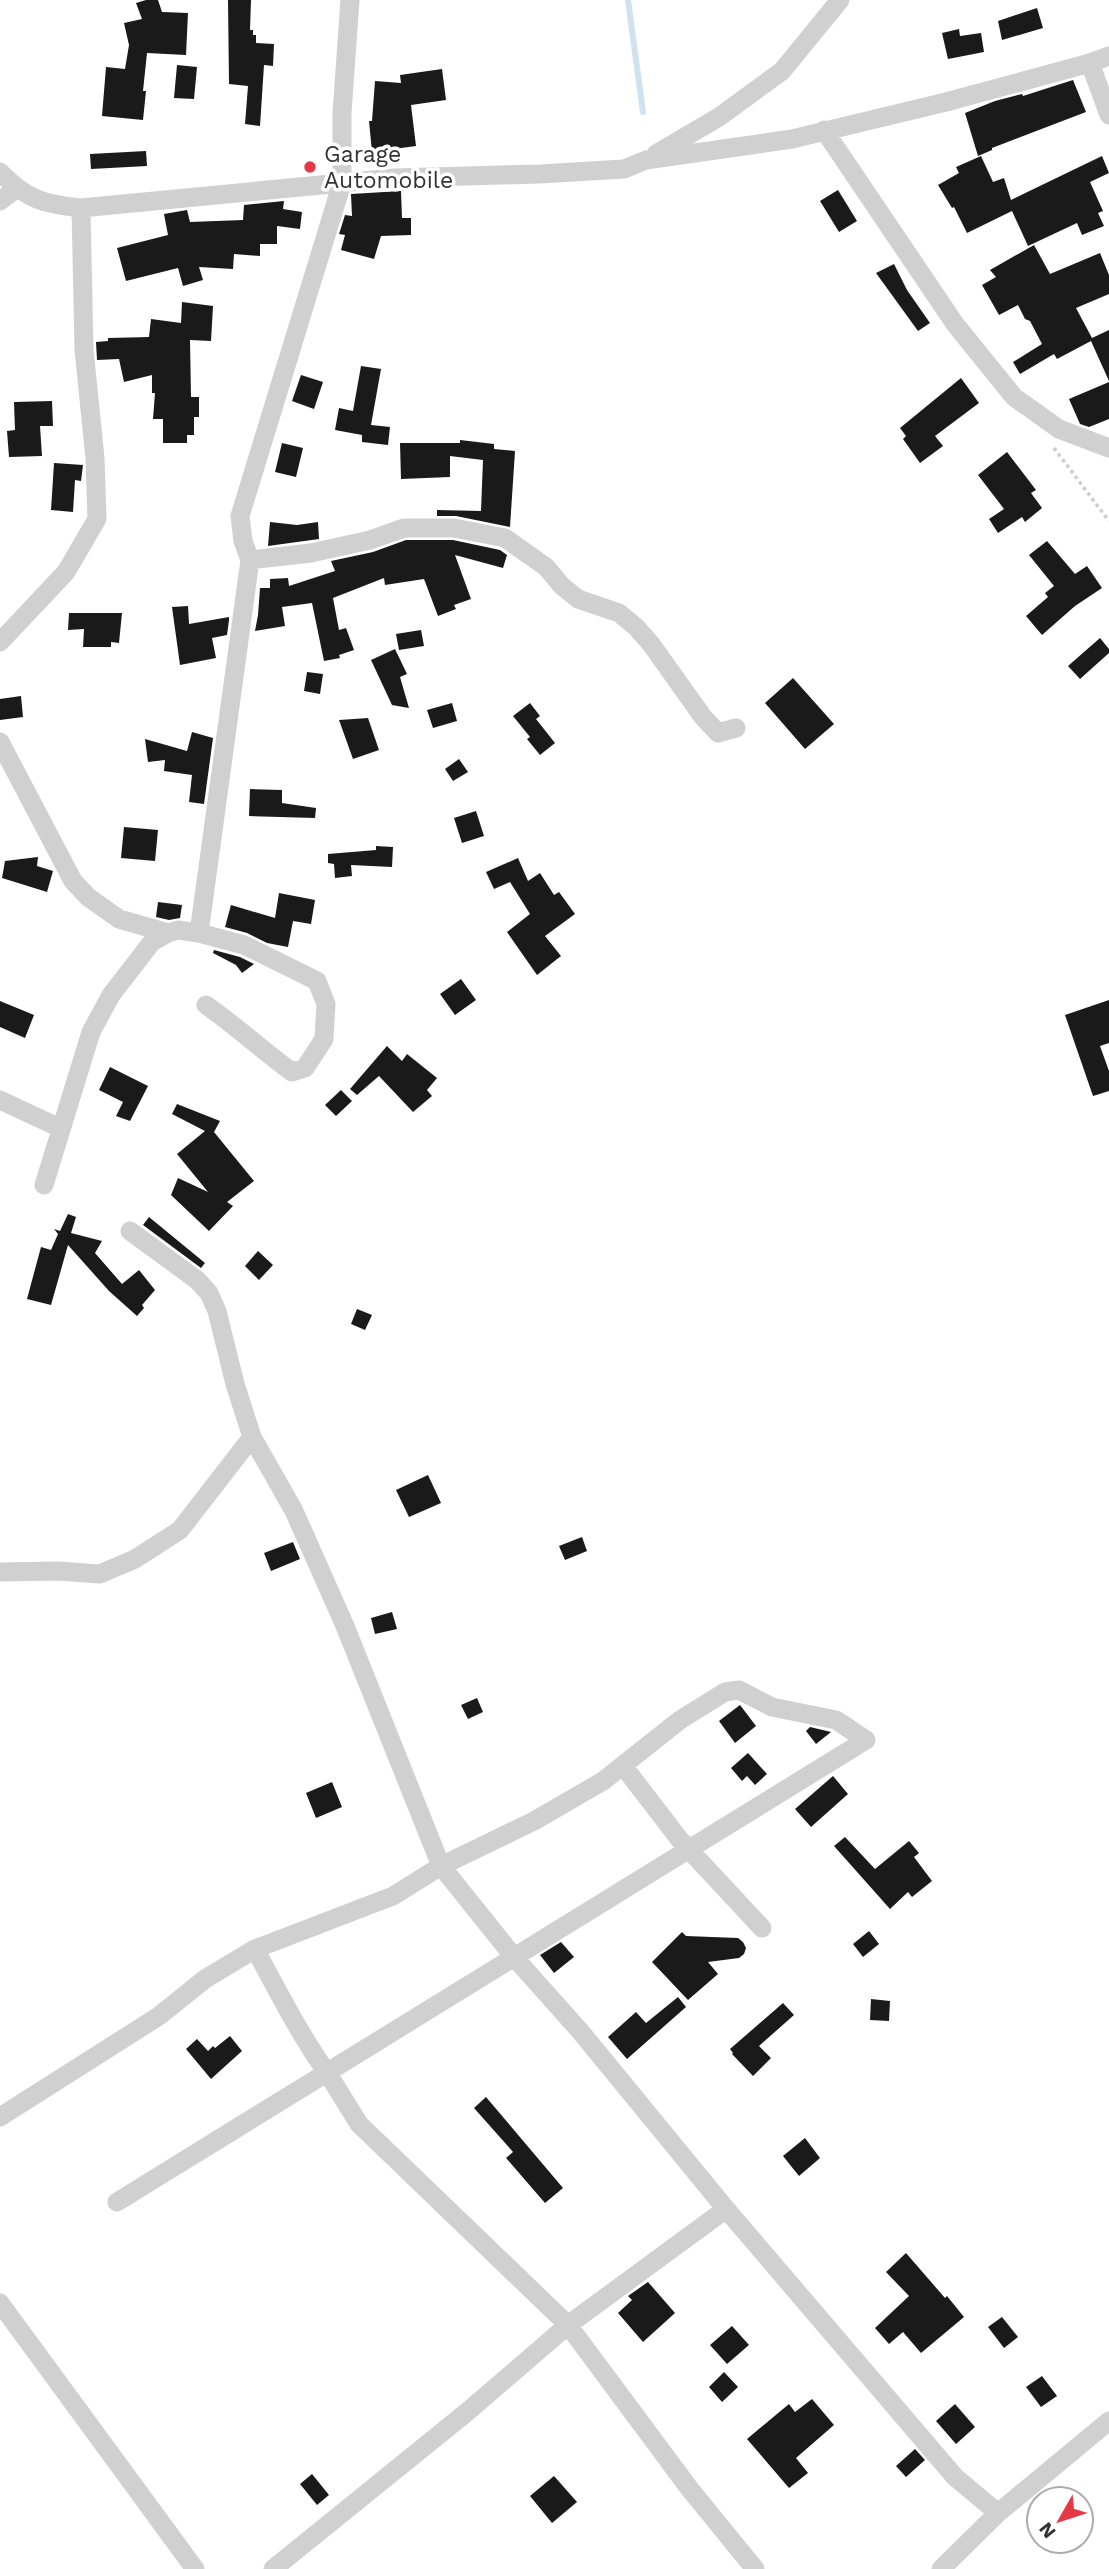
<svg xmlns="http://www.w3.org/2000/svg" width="1109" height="2569" viewBox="0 0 1109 2569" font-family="'Work Sans',sans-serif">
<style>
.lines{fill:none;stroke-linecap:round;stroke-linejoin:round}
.stream{stroke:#cfe2ee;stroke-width:6}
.building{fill:#1a1a1a}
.path{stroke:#cdcdcd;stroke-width:3.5;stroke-dasharray:3.5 3.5;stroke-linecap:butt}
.minor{stroke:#d0d0d0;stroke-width:19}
.poi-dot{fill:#e63946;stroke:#fff;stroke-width:2.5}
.labels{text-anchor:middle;stroke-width:7;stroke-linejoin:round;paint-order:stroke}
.poi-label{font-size:23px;fill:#333;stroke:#fff;text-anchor:start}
</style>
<rect width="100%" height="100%" fill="#fff"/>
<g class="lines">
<path class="stream" d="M628 0 643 112"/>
</g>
<path class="building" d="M146 0H158L162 12 188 13 186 55 147 53 143 91H146L143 120 102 116 106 67 125 69 129 45 124 23 142 19 136 3Z
M228 0H251L250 30H253V35H256V43L274 44 273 66 264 65 260 126 245 124 248 86 229 84Z
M1037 8 1043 28 1002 40 998 21Z
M959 29 960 36 981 33 984 52 948 59 942 33Z
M177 65 197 67 194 99 174 98Z
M442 69 446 100 411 105 416 146 372 152 369 121H372L375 81 401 83 400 75Z
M1073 80 1086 112 992 148V150L978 156 965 113 995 101 1022 94 1023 96Z
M146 151 147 166 91 169 90 154Z
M981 156 993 182 1004 178 1011 200 1102 156 1109 173 1090 182 1103 211 1098 213 1104 226 1082 235 1077 223 1028 246 1012 211 967 233 954 207 952 208 938 185 959 173 956 167Z
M838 190 857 221 839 232 820 201Z
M401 191 402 218H411V235L381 236 374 259 341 250 345 235 339 234 345 215 352 216 351 194Z
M284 201 283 209 302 212 300 229 277 226V244H260V256L234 254 233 269 199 267 203 280 183 286 178 268 126 281 117 248 168 235 164 214 187 210 190 222 243 220 244 205Z
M1034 245 1050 274 1100 253 1109 275V294L1076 308 1092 338 1109 330V381L1091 341 1057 359 1054 354 1020 374 1013 362 1042 344 1030 321 1025 319 1018 305 999 315 982 285 996 277 990 270Z
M894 264 907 290 930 323 918 331 876 273Z
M182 302 213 306 211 341 190 340 191 397H199V417H194V435H187V443H163V419H153L155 393H152V375L124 382 119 359 97 360 96 342 108 341V338L149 337 151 319 181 323Z
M361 366 381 369 371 425 390 427 388 445 362 442V435L335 430 339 408 353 411Z
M301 375 323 382 314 409 292 401Z
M961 378 979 403 935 436 943 446 920 463 903 439 906 436 900 428Z
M1109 382V419L1089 427 1080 424 1069 399Z
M52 401 53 426H40L42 456 9 457 7 431 15 430 14 402Z
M460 440 494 444V449L515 451 510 527 456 516H437V510L481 511 483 460 450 456V477L401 479 400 443H460Z
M282 443 303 448 296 477 275 472Z
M1007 452 1036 490 1031 493 1042 508 1025 522 1022 517 998 533 989 519 1004 509 978 475Z
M54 463 83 465 81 481 75 480 73 512 51 510Z
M270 522 297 525 318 522 319 539 268 546Z
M406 540H453L500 550 507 555 503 568 455 555 471 599 454 605 456 609 438 616 424 579 385 585 384 578 333 598 339 630 346 628 354 650 339 655 340 658 324 661 312 603 282 607 285 626 255 631 258 615 260 588H270V579L288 578 289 586 335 571 331 561 373 552Z
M1047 541 1075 574 1087 566 1102 588 1075 606 1042 635 1026 616 1048 597 1045 593 1054 586 1029 555Z
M188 606 189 624 229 617V620L227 635 212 638 216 658 180 665 172 607Z
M69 613H122L119 643 111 642V647H83L84 629 68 630Z
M421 630 424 646 399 650 396 634Z
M1100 638 1109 649V653L1080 679 1068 666Z
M395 649 407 674 400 677 409 708 392 705 371 660Z
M307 672 323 674 320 694 304 691Z
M793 678 834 724 805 749 765 703Z
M21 696 23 717 0 720V699Z
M452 703 457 721 433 728 427 710Z
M530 703 540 716 536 719 555 743 540 755 527 739 530 737 513 716Z
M368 718 379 750 353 759 339 720Z
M192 732 213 738 204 804 189 802 192 775 164 771 165 760 148 762 145 739 187 751Z
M459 759 468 772 453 781 445 769Z
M250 789 282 790V803L316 808 315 818 249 816Z
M476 811 484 836 462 843 454 818Z
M124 827 158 830 155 861 121 858Z
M376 846 393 847 392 867 351 865 352 876 335 878 334 864 328 863V854L376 850Z
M38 857 37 866 53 871 47 892 2 878 5 861Z
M518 858 528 881 540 873 554 895 559 892 575 914 545 936 561 956 537 975 507 932 530 914 510 882 494 889 486 872Z
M279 893 315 900 311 924 293 921 288 947 267 943 247 933 225 927 231 905 275 918Z
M158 902 182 905 180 918 169 920 156 917Z
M214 950 240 957 254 964 242 973 236 965 213 953Z
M461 979 476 1000 455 1015 440 994Z
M1109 1000V1043L1100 1046 1109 1071V1091L1093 1096 1065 1015Z
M0 1001 34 1015 25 1038 0 1027Z
M387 1046 402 1061 407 1054 437 1078 427 1090 432 1096 413 1112 379 1076 357 1095 350 1089Z
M110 1067 148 1086 130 1121 116 1116 123 1102 99 1090Z
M341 1090 352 1101 336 1116 325 1105Z
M177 1104 220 1121 214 1132 254 1181 227 1202 233 1206 209 1231 171 1195 178 1178 208 1192 177 1154 205 1131 172 1114Z
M68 1214 76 1217 71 1233 102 1241 95 1253 122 1284 139 1270 155 1290 142 1305 144 1308 137 1316 109 1291 68 1245 51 1305 27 1299 41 1247 51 1250 58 1234 54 1229 60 1231Z
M149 1217 205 1263 201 1268 143 1225Z
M258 1251 273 1265 259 1280 245 1266Z
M357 1309 372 1315 365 1330 351 1324Z
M428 1475 441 1503 409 1517 396 1490Z
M582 1537 587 1551 565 1560 559 1546Z
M293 1542 300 1559 271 1571 264 1553Z
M392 1612 397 1629 375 1634 371 1618Z
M477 1698 483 1712 468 1719 461 1705Z
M740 1705 756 1726 735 1743 719 1721Z
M810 1727 831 1732 816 1744 806 1731Z
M748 1753 767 1774 755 1785 747 1776 742 1781 731 1768Z
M833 1776 848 1794 811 1827 795 1809Z
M332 1782 342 1807 316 1818 306 1793Z
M845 1837 875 1869 909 1841 919 1853 914 1857 932 1881 912 1897 908 1892 890 1909 834 1846Z
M869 1931 879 1944 863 1957 853 1944Z
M682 1932 686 1936 738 1938 743 1942 746 1948 744 1954 739 1958 708 1962 718 1974 688 2000 652 1962Z
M561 1942 574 1957 554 1973 540 1955Z
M678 1997 686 2007 627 2059 608 2037 636 2012 646 2023Z
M871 1999 890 2001 889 2021 870 2020Z
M783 2003 794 2015 759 2046 771 2058 753 2076 732 2054 733 2053 730 2049Z
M230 2036 242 2051 211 2079 186 2049 197 2039 208 2051 213 2046 215 2048Z
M486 2097 563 2188 545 2203 506 2158 513 2152 474 2108Z
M805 2138 820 2158 799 2176 783 2156Z
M906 2253 945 2298 947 2296 964 2317 921 2353 903 2332 889 2344 875 2328 909 2296 886 2272Z
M648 2282 675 2313 643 2342 618 2313 632 2300 628 2296Z
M1002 2317 1018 2337 1004 2348 988 2327Z
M732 2326 749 2345 727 2364 710 2345Z
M724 2372 738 2387 722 2402 709 2387Z
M1042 2376 1057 2396 1041 2407 1026 2387Z
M812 2399 834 2425 796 2458 808 2473 789 2488 747 2439 789 2404 795 2412Z
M955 2404 975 2427 956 2444 936 2421Z
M915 2449 925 2460 906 2477 896 2466Z
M312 2474 329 2495 317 2505 300 2484Z
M554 2476 577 2502 552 2523 530 2496Z"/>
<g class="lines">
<path class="path" d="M1054 448 1109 521"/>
<path class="minor" d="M1090 63 1109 115
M824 130 955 324 1014 397 1059 429 1109 448
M656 154 719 117 782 71 840 0
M0 172C27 200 44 204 81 208L394 178 540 174 624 169 646 160 792 139 946 102 1090 63 1109 56
M0 201 16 189
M250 560 311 553 370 540 404 528H454L505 538 546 567 562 586 578 599 619 613 636 627 651 644 703 717 718 733 736 728
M0 642 66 572 97 519 95 458 84 350 81 208
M0 742 73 881 88 897 119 919 168 933
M199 933 250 560 243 541 240 516 342 183V113L350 0
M0 1100 60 1128
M44 1185 91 1032 111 995 152 942 168 933 178 930 199 933 244 945 317 981 326 1004 324 1039 305 1068 292 1072C262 1050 236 1026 206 1005
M130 1231 197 1280 209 1293 217 1311 235 1384 252 1437 294 1511 345 1626 441 1866 514 1957 580 2031 726 2209 955 2477 998 2513 941 2569
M0 1572 58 1571 100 1574 135 1559 180 1530 252 1437
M624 1767 680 1840 762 1928
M0 2117 159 2016 205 1979 255 1949
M117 2202C366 2048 616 1894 866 1740L836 1720 772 1707 739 1690 725 1692 680 1720 603 1781 534 1821 441 1866 393 1896 255 1949C279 1993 301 2037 330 2077L359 2124 568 2325 689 2488 755 2569
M0 2303 195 2569
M998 2513 1109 2421
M273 2569 467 2412 568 2325 726 2209"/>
</g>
<circle class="poi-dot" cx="310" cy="167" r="7"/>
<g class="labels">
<g class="poi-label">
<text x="324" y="162">Garage<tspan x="324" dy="26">Automobile</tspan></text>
</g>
</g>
<g transform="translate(1060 2520) rotate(231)"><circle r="33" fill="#ffffff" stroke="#adadad" stroke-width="2"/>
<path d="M0-5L12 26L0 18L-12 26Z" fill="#e63946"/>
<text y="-10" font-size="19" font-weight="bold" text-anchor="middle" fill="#333333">N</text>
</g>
</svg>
